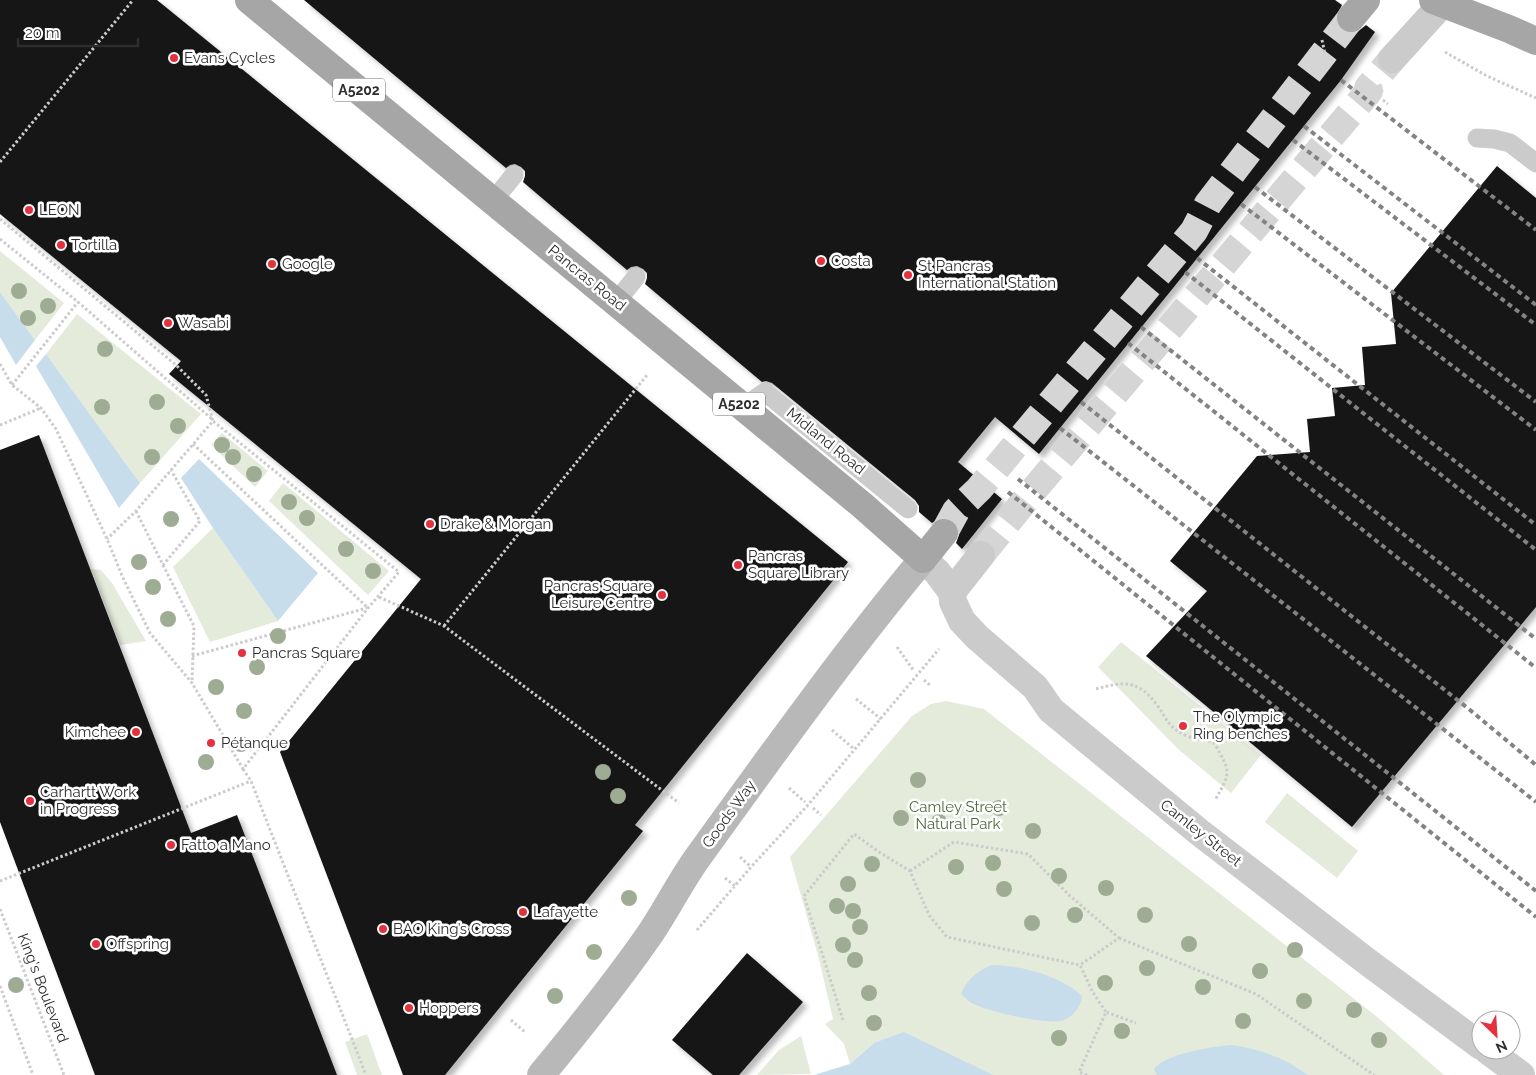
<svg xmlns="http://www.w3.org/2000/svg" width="1536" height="1075" viewBox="0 0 1536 1075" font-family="Raleway,sans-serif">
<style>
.green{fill:#e4ebdb}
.water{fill:#c7ddeb}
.building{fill:#151515;filter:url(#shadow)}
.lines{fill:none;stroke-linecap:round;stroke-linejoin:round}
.street-tunnel{stroke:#d5d5d5;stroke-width:28;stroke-dasharray:28 14;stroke-linecap:butt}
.primary-tunnel{stroke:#d5d5d5;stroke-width:28;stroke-dasharray:28 14;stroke-linecap:butt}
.path{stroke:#cbcbcb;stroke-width:3;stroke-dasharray:2.5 2.5;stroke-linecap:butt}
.lane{stroke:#cbcbcb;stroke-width:19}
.street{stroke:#cbcbcb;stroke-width:28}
.secondary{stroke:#b8b8b8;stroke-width:28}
.primary{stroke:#a6a6a6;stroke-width:28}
.rail{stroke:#838383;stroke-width:4;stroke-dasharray:5 4;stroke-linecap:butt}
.tree{fill:#9fac94}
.poi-dot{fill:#e3313e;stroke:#fff;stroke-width:2}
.labels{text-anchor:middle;stroke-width:5;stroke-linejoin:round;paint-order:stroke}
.shield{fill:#fff;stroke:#6d6d6d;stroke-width:1}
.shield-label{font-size:14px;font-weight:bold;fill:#2e2e2e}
.poi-label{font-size:15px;fill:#2e2e2e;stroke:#fff;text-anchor:start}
.street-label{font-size:15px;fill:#2e2e2e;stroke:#fff}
.park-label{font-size:15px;fill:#51693c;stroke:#fff}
</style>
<defs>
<filter id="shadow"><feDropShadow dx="4.5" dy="4.5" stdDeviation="2.5" flood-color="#0004"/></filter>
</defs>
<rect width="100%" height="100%" fill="#fff"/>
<path class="green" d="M0 251 64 303 35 340 0 292Z
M77 314 201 414 140 483 46 354Z
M222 433 268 471 255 487 211 445Z
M283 483 389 571 368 595 269 501Z
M213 528 278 621 210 642 173 567Z
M91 569 101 570 112 583 146 641 120 645Z
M1121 642 1261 755 1231 793 1178 749 1098 667Z
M946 701 984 709 1376 1016 1444 1075H1308L1297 1067 1220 1046 1189 1052 1165 1075H977L874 1043 850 1064 844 1044 825 1024 833 1019 819 959 790 857 912 716 931 704Z
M1287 793 1358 851 1337 878 1265 822Z
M367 1034 382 1075H357L345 1042Z
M801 1036 811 1074 757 1075 779 1050Z"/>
<path class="water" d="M0 292 35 340 16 365 0 337Z
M46 354 140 483 119 508 36 366Z
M199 459 318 573 278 621 213 528 181 478Z
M991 965C1020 965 1062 976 1082 996 1081 1006 1074 1016 1064 1020 1049 1026 984 1011 970 1002 967 1000 964 996 961 994 966 980 978 971 991 965Z
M904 1032 993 1075H814L850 1064 874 1043Z
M1232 1045C1259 1049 1286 1058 1308 1075H1157L1154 1069C1165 1054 1213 1046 1232 1045Z"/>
<path class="building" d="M0 0H157L848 562 635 825 643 831 445 1075H403L280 752 421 579 169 374 181 361 0 214Z
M304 0H1335L1342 5 1336 16 1337 24 1341 30 1348 33H1356L1366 25 1375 32 1341 80 1039 454 995 417 958 462 1002 499 962 549 956 543 959 535 958 527 954 521 946 518 938 519 932 523 919 512V506L915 500 772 383 766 381 762 382 645 284 647 278V273L643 269 637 266 631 267 627 270 523 182 525 176V171L521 167 515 164 510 165 506 168Z
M1497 166 1536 198V607L1352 827 1146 656 1207 591 1170 561 1257 456 1310 452 1307 419 1335 416 1332 388 1365 385 1362 347 1396 344 1391 293Z
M39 435 191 833 237 815 337 1075H95L0 822V450Z
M747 953 803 1002 739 1075H713L672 1040Z"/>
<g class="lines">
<path class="street-tunnel" d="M981 555 1027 498 1369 91 1368 88 1392 59"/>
<path class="primary-tunnel" d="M944 533 956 511 979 489 1194 231 1208 204 1351 18"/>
<path class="path" d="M1322 40 1325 54
M1445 52 1487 76 1536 98
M1383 100 1388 104
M0 162 133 0
M0 219 176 365 206 395 213 421
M0 239 78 302 213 420
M0 364 12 385 41 408 56 429 107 539 123 578 150 633 192 683 243 769 368 608 399 572 213 421 136 511 107 539
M12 385 78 302
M0 425 41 408
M193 444 368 608
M136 511 163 565 200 521 171 470
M163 565 194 626 192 682
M379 597 444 626 679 803
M444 626 647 375
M897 647 914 671
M192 656 367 608
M924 680 931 686
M1096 689C1124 681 1139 680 1157 705 1165 716 1167 724 1179 732 1184 735 1191 738 1197 739 1203 741 1210 740 1215 744 1230 772 1232 771 1215 800
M856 699 881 719
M832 730 854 749
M243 769 251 781 366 1075
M789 788 805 802
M813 808 821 815
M740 857 751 867
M910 871 954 842 1028 854 1069 895 1119 938 1080 965
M725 878 735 886
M0 881 251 781
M0 909 64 1075
M697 930 751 867 808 805 939 649
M1119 938 1256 994 1374 1075
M0 986 33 1075
M511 1020 526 1033
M843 1020 804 896 854 834 879 852 910 871 929 915 947 937 1080 965 1092 991 1106 1012
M1087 1075 1079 1072 1106 1012 1136 1023"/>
<path class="lane" d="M1477 138 1494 139 1510 143 1536 163
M493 201 514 175
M616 302 636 277
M743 407 765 392 908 509"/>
<path class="street" d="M1392 59 1442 4
M923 559 937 572 952 592 953 602 962 621 977 637 1035 687 1051 710 1199 832 1365 960 1481 1046
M952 592 981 555
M1487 1050 1521 1075"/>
<path class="secondary" d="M541 1075C579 1029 616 983 650 934 667 909 680 882 698 857 771 756 843 655 923 559"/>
<path class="primary" d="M249 0 862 505 923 559 944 533
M1433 0 1509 29 1536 41
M1351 18 1366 0"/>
<path class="rail" d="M1341 80 1536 230
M1304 126 1536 305
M1293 140 1536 325
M1255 187 1536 402
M1241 204 1536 430
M1197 258 1536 525
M1185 272 1536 550
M1141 327 1536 639
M1128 343 1536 668
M1081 402 1470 710 1536 765
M1060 428 1536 802
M1018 479 1536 891
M1008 492 1536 917"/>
</g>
<g class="tree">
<circle cx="19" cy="291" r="8"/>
<circle cx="48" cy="306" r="8"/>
<circle cx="28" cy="318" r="8"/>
<circle cx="105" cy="349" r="8"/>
<circle cx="157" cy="402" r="8"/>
<circle cx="102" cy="407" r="8"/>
<circle cx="178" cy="426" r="8"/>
<circle cx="222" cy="445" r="8"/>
<circle cx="152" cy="457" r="8"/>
<circle cx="233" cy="457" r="8"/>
<circle cx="254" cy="474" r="8"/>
<circle cx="289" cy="502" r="8"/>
<circle cx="307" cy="518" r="8"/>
<circle cx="171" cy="519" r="8"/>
<circle cx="346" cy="549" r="8"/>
<circle cx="139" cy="562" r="8"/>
<circle cx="373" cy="571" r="8"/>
<circle cx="153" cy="587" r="8"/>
<circle cx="168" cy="619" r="8"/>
<circle cx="278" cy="636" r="8"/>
<circle cx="257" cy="667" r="8"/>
<circle cx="216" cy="687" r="8"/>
<circle cx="244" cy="711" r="8"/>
<circle cx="241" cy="744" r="8"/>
<circle cx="206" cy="762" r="8"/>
<circle cx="603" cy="772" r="8"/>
<circle cx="918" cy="780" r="8"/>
<circle cx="618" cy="796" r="8"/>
<circle cx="999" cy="808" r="8"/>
<circle cx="901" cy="818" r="8"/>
<circle cx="939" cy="822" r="8"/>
<circle cx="1033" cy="831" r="8"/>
<circle cx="993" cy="863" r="8"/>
<circle cx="872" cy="864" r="8"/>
<circle cx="956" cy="867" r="8"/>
<circle cx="1059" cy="876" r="8"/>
<circle cx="848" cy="884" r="8"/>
<circle cx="1106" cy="888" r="8"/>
<circle cx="1004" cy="889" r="8"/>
<circle cx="629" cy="898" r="8"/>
<circle cx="837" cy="906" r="8"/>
<circle cx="853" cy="911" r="8"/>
<circle cx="1075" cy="915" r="8"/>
<circle cx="1145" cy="915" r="8"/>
<circle cx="1032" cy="923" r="8"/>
<circle cx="860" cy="927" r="8"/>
<circle cx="1189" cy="944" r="8"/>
<circle cx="843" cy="945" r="8"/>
<circle cx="1295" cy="950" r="8"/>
<circle cx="594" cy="952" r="8"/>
<circle cx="855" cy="960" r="8"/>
<circle cx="1147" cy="968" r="8"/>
<circle cx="1260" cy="971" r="8"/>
<circle cx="1105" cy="983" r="8"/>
<circle cx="16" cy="985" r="8"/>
<circle cx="1203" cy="987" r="8"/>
<circle cx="869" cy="993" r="8"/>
<circle cx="555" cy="996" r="8"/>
<circle cx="1304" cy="1001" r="8"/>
<circle cx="1354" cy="1010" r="8"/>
<circle cx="1243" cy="1021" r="8"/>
<circle cx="874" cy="1023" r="8"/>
<circle cx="1122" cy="1031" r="8"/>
<circle cx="1059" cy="1038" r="8"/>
<circle cx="1379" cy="1040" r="8"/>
</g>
<g class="poi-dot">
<circle cx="174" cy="58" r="5"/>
<circle cx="29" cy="210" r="5"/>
<circle cx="61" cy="245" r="5"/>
<circle cx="821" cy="261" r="5"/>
<circle cx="272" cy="264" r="5"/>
<circle cx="908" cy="275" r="5"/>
<circle cx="168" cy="323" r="5"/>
<circle cx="430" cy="524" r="5"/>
<circle cx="738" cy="565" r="5"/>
<circle cx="662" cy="595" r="5"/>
<circle cx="242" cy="653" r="5"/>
<circle cx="1183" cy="726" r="5"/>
<circle cx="136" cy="732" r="5"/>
<circle cx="211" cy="743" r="5"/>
<circle cx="30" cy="801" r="5"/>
<circle cx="171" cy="845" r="5"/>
<circle cx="523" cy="912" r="5"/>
<circle cx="383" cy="929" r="5"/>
<circle cx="96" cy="944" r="5"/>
<circle cx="409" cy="1008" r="5"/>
</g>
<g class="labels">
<g class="shield">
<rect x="333" y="78.5" width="52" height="23" rx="4"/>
<rect x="713" y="392.5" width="52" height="23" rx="4"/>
</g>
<g class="shield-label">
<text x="359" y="95">A5202</text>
<text x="739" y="409">A5202</text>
</g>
<g class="poi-label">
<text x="184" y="63">Evans Cycles</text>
<text x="39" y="215">LEON</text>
<text x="71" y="250">Tortilla</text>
<text x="831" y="266">Costa</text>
<text x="282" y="269">Google</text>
<text x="918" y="271">St Pancras<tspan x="918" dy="17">International Station</tspan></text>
<text x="178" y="328">Wasabi</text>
<text x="440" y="529">Drake &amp; Morgan</text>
<text x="748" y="561">Pancras<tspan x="748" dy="17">Square Library</tspan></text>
<text x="652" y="591" text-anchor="end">Pancras Square<tspan x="652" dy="17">Leisure Centre</tspan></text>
<text x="252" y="658">Pancras Square</text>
<text x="1193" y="722">The Olympic<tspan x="1193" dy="17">Ring benches</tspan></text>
<text x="126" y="737" text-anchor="end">Kimchee</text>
<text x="221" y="748">Pétanque</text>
<text x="40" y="797">Carhartt Work<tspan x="40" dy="17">in Progress</tspan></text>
<text x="181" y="850">Fatto a Mano</text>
<text x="533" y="917">Lafayette</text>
<text x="393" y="934">BAO King’s Cross</text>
<text x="106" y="949">Offspring</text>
<text x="419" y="1013">Hoppers</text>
</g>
<g class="street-label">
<text transform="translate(587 278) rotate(39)" y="5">Pancras Road</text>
<text transform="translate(826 441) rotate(39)" y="5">Midland Road</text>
<text transform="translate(729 814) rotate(-54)" y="5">Goods Way</text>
<text transform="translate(1201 833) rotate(38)" y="5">Camley Street</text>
<text transform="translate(43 988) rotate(69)" y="5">King's Boulevard</text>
</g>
<g class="park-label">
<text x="958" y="812">Camley Street<tspan x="958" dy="17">Natural Park</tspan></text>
</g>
</g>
<g transform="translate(1496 1035) rotate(155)"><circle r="24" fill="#ffffff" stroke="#ababab"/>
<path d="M0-4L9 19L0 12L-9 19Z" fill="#e3313e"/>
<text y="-8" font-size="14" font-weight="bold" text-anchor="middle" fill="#2e2e2e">N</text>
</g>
<path d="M18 38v8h120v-8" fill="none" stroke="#2e2e2e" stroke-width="2.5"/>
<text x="25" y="38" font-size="15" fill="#2e2e2e" stroke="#ffffff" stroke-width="4" paint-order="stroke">20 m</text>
</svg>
